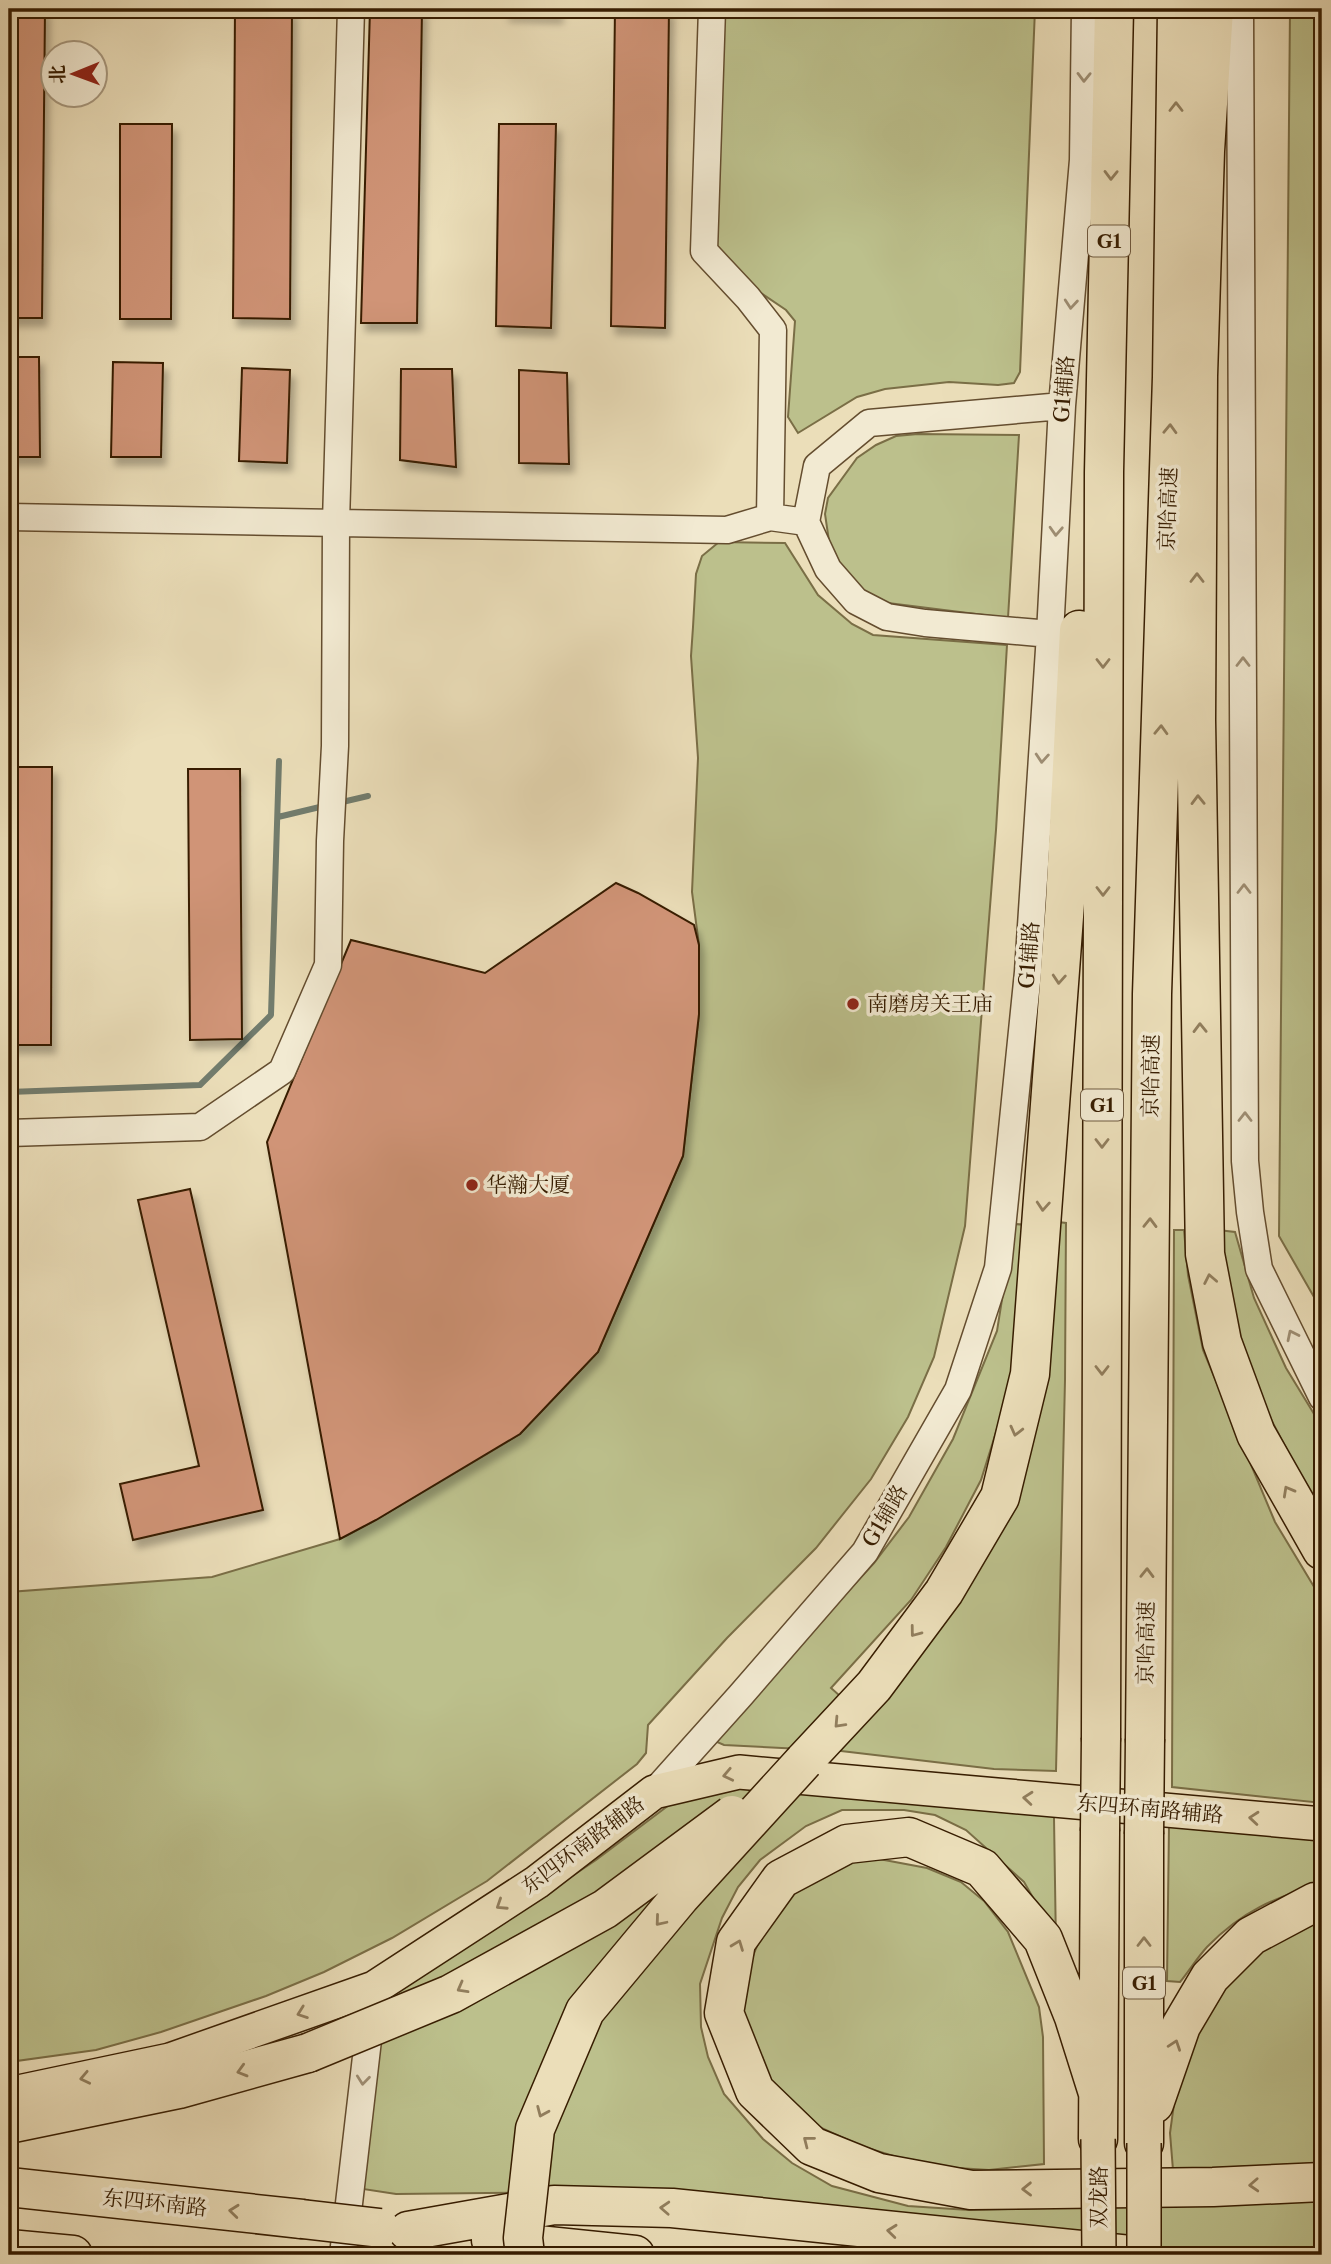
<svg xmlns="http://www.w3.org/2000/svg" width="1331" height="2264" viewBox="0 0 1331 2264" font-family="'Libre Caslon Text','Noto Serif SC',serif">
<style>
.green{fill:#bcc08c;stroke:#7a6e46;stroke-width:2}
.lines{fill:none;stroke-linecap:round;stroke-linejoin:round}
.stream{stroke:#727c6d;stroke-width:6}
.building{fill:#d09477;stroke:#371d01;stroke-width:2;filter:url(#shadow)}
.minor-casing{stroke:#644d2f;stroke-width:29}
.major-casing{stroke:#371d01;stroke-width:36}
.highway-casing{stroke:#371d01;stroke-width:41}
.minor{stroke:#f2ead2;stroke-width:26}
.major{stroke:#ebdeb9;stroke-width:33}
.highway{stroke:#ebdeb9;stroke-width:38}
.major-bridge-casing{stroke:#371d01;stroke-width:36;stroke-linecap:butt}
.highway-bridge-casing{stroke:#371d01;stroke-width:41;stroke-linecap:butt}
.major-bridge{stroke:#ebdeb9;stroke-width:33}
.highway-bridge{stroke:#ebdeb9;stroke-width:38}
.oneway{stroke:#9e8e74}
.oneway2{stroke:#917e5d}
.poi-dot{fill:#8f2418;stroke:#f2ead2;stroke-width:2.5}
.labels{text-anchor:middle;stroke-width:7;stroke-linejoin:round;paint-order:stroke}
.shield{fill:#f2ead2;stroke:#6f5a40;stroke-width:2}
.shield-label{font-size:19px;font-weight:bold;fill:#371d01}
.street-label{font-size:21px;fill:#371d01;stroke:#f2ead2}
.poi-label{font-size:21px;fill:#371d01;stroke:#f2ead2;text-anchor:start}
</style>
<defs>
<filter id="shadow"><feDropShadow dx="4.5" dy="8" stdDeviation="3.5" flood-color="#0004"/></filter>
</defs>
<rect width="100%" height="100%" fill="#ebdeb9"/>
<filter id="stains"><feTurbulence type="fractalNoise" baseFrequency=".00286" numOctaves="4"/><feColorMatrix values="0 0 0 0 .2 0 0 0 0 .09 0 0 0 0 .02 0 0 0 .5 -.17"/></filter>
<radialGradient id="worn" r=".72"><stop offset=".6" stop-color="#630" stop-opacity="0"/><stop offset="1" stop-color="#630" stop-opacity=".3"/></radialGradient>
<path class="green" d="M717 9H1035L1020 372 1014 383 998 385 949 382 885 389 857 397 798 433 788 417 795 321 786 310 758 291 711 246Z
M1290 9H1322V1311L1279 1236Z
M918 434 1019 435 1008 618 880 602 857 589 844 573 830 548 825 514 828 498 857 458 876 445 896 436Z
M719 542 785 543 818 595 852 624 873 635 1007 645 996 830 965 1226 934 1357 908 1417 871 1479 816 1548 727 1638 648 1725 646 1753 637 1764 487 1881 392 1938 324 1972 266 1996 161 2032 96 2050 9 2062V1592L212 1577 340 1539 376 1520 520 1434 598 1352 683 1156 699 1014V945L692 892 698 758 691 656 693 627 696 574 702 556Z
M1058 1222 1066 1223 1065 1380 1056 1771 994 1769 841 1751 724 1745 717 1742 714 1737 874 1563 909 1517 953 1439 997 1331 1014 1224 1030 1225 1013 1378 981 1480 946 1547 911 1600 831 1688 859 1713 977 1557Z
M1174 1230H1184L1188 1275 1203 1350 1275 1522 1322 1600V1803L1172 1787Z
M1218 1230 1235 1232 1254 1298 1286 1368 1322 1427V1517L1262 1402 1231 1308Z
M717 1783 1051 1813 1054 1818 1056 1946 1040 1910 1024 1882 966 1830 935 1815 904 1810H842L806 1826 760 1860 738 1887 722 1918 700 1984 701 2027 708 2057 724 2094 763 2139 792 2163 832 2186 908 2206 969 2210 1048 2208 1322 2193V2255H1223L1042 2241 568 2192 396 2194 363 2189 376 2043 390 1991 522 1910 596 1860 685 1793Z
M1169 1825 1322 1838V1884C1275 1897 1242 1911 1207 1947 1197 1958 1189 1971 1180 1982L1167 1981Z
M879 1859 927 1868 961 1882 984 1901 1008 1932 1039 2007 1043 2037 1044 2164 989 2170 926 2166 861 2146 817 2126 771 2091 745 2046 740 1989 757 1946 786 1894 831 1865Z
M1322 1920V2163L1173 2170 1170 2133 1176 2089 1192 2033 1224 1978 1275 1934Z"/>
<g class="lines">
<path class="stream" d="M338 803 368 796
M278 817 324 806
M9 1092 200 1085 271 1015 279 761"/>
</g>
<path class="building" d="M9 9H45L42 318H9Z
M235 9H292L290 319 233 318Z
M370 9H422L417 323H361Z
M505 9H558V15L505 13Z
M615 9H669L665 328 611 326Z
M120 124H172L171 319H120Z
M499 124H556L551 328 496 326Z
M9 357H39L40 457H9Z
M113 362 163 363 161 457H111Z
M242 368 290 370 287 463 239 461Z
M401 369H452L456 467 400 460Z
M519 370 567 373 569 464 519 463Z
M9 767H52L51 1045H9Z
M188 769H240L242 1039 190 1040Z
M616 883 638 893 694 925 699 945V1014L683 1156 598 1352 520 1434 376 1520 340 1539 267 1142 351 940 485 973Z
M190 1189 263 1510 133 1540 120 1484 199 1466 138 1200Z"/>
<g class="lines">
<defs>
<path id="minor" d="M712 9 704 251 748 298 773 330 770 517
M1240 9 1245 1161 1250 1212 1259 1269 1322 1397
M9 517 727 530 770 517 806 522 817 466 869 423 1062 406
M806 522 828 569 856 601 887 617 925 623 1050 634
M9 1133 200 1127 282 1071 328 965 330 841 335 746 336 522 351 9
M654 1792 740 1696 865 1552 958 1390 998 1268 1028 972 1050 634 1062 406 1083 160 1085 9
M343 2255 371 2014"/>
<path id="major" d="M9 2094 170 2060 374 1988 537 1882 654 1792 739 1772 1322 1824"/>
<path id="highway" d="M1214 9 1205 151 1198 376 1196 720 1205 1254 1222 1342 1256 1434 1322 1550
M1101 1738 1104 472 1114 9
M1145 1739 1152 994 1172 377 1177 9
M804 1761 874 1686 944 1592 1000 1497 1030 1374 1065 903 1079 630
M1098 2093 1074 2017 1043 1939 982 1868 909 1837 847 1844 781 1879 736 1942 724 2013 755 2091 812 2146 879 2173 971 2190 1213 2187 1322 2182
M1154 2104 1181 2026 1210 1977 1251 1936 1315 1902H1322
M9 2124 179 2089 308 2053
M1098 2139 1100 1831
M1144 2143V1834
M9 2187 302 2219
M408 2231 554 2205 672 2208 1130 2255
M491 2240 635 2255
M9 2249 73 2255"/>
</defs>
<use href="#minor" class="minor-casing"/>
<use href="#major" class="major-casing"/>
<use href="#highway" class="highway-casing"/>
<use href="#minor" class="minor"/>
<use href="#major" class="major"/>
<use href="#highway" class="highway"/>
<defs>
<path id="major-bridge" d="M1098 2139 1099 2255
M1144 2143V2255"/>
<path id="highway-bridge" d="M1100 1831 1101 1738
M1144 1834 1145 1739
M308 2053 451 1994 605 1909 732 1815
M302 2219 380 2228
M525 2255 523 2238 535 2129 585 2011 680 1897 804 1761"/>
</defs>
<use href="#major-bridge" class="major-bridge-casing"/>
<use href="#highway-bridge" class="highway-bridge-casing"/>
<use href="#major-bridge" class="major-bridge"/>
<use href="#highway-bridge" class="highway-bridge"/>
</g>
<defs><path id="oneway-chevron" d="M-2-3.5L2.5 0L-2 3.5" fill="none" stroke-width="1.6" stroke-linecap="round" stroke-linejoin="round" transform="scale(1.75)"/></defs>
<g class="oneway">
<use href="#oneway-chevron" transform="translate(1084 77) rotate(91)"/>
<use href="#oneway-chevron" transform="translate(1071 304) rotate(95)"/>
<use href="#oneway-chevron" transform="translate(1056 531) rotate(93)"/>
<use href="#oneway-chevron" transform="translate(1243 662) rotate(-90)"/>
<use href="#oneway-chevron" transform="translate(1042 758) rotate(94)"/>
<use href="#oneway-chevron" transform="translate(1244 889) rotate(-90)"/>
<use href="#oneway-chevron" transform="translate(1245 1117) rotate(-90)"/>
<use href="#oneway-chevron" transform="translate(1292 1335) rotate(-116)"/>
<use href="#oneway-chevron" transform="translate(363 2080) rotate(96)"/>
</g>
<g class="oneway2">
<use href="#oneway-chevron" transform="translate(1176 107) rotate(-90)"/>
<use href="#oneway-chevron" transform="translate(1111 175) rotate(91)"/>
<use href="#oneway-chevron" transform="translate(1170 429) rotate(-88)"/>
<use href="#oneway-chevron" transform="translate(1197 578) rotate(-90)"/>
<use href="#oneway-chevron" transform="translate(1103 663) rotate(90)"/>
<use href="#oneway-chevron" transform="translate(1161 730) rotate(-88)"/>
<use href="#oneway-chevron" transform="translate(1198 800) rotate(-91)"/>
<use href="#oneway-chevron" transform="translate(1103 891) rotate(90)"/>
<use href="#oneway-chevron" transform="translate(1059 979) rotate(94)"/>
<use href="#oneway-chevron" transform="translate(1200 1028) rotate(-91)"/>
<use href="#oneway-chevron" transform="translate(1102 1143) rotate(90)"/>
<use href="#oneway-chevron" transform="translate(1043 1206) rotate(94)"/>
<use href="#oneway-chevron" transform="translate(1150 1223) rotate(-89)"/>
<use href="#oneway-chevron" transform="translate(1210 1279) rotate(-101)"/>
<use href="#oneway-chevron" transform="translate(1102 1370) rotate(90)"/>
<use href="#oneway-chevron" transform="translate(1016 1431) rotate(104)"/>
<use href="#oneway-chevron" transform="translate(1288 1491) rotate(-119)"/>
<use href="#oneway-chevron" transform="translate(1147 1573) rotate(-89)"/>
<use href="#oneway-chevron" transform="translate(915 1632) rotate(127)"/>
<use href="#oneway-chevron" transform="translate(839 1723) rotate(133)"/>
<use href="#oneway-chevron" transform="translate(728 1775) rotate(168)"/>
<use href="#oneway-chevron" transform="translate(1028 1798) rotate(-175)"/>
<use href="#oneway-chevron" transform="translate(1254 1818) rotate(-175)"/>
<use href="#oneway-chevron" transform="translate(501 1905) rotate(147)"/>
<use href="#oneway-chevron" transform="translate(660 1921) rotate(130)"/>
<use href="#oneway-chevron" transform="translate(1144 1942) rotate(-90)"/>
<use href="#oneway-chevron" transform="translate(738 1945) rotate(-69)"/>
<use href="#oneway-chevron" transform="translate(462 1988) rotate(151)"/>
<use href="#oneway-chevron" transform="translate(302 2013) rotate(160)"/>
<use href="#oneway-chevron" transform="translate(1175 2045) rotate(-71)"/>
<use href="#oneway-chevron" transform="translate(242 2071) rotate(164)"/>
<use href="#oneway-chevron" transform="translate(85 2078) rotate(168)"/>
<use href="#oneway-chevron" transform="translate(542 2112) rotate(113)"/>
<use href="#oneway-chevron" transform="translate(808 2141) rotate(-142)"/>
<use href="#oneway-chevron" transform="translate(1254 2185) rotate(177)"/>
<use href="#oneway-chevron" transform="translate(1027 2189) rotate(179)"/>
<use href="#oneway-chevron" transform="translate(665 2208) rotate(-177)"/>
<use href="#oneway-chevron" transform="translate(234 2211) rotate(-174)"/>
<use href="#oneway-chevron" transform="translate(892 2231) rotate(-174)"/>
</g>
<g class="poi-dot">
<circle cx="853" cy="1004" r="7"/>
<circle cx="472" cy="1185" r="7"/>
</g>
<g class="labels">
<g class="shield">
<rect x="1088" y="225.5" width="42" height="31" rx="5"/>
<rect x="1081" y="1089.5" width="42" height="31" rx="5"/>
<rect x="1123" y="1967.5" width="42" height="31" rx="5"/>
</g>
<g class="shield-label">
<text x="1109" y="248">G1</text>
<text x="1102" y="1112">G1</text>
<text x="1144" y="1990">G1</text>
</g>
<g class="street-label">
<text transform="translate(1064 389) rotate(-86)" y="7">G1辅路</text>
<text transform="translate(1168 509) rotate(-88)" y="7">京哈高速</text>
<text transform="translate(1029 955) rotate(-86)" y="7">G1辅路</text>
<text transform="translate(1151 1076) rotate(-89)" y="7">京哈高速</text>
<text transform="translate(885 1516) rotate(-60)" y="7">G1辅路</text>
<text transform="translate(1146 1643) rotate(-89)" y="7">京哈高速</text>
<text transform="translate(1150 1809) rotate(5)" y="7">东四环南路辅路</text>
<text transform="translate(583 1845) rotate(-37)" y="7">东四环南路辅路</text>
<text transform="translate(1099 2197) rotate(-90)" y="7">双龙路</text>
<text transform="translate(155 2203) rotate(6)" y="7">东四环南路</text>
</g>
<g class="poi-label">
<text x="867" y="1011">南磨房关王庙</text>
<text x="486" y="1192">华瀚大厦</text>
</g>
</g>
<rect width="1331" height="2264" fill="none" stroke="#ebdeb9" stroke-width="35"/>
<rect x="10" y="10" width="1310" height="2243" fill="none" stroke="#371d01" stroke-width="3.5"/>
<rect x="18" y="18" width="1296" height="2229" fill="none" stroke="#371d01" stroke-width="2"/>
<g transform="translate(74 74) rotate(269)"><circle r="33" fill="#f2ead2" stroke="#a7987e" stroke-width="2"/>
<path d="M0-5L12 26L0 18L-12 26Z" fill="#8f2418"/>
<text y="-10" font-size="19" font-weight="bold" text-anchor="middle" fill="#371d01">北</text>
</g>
<rect width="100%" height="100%" filter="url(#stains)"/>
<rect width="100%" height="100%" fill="url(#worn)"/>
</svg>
